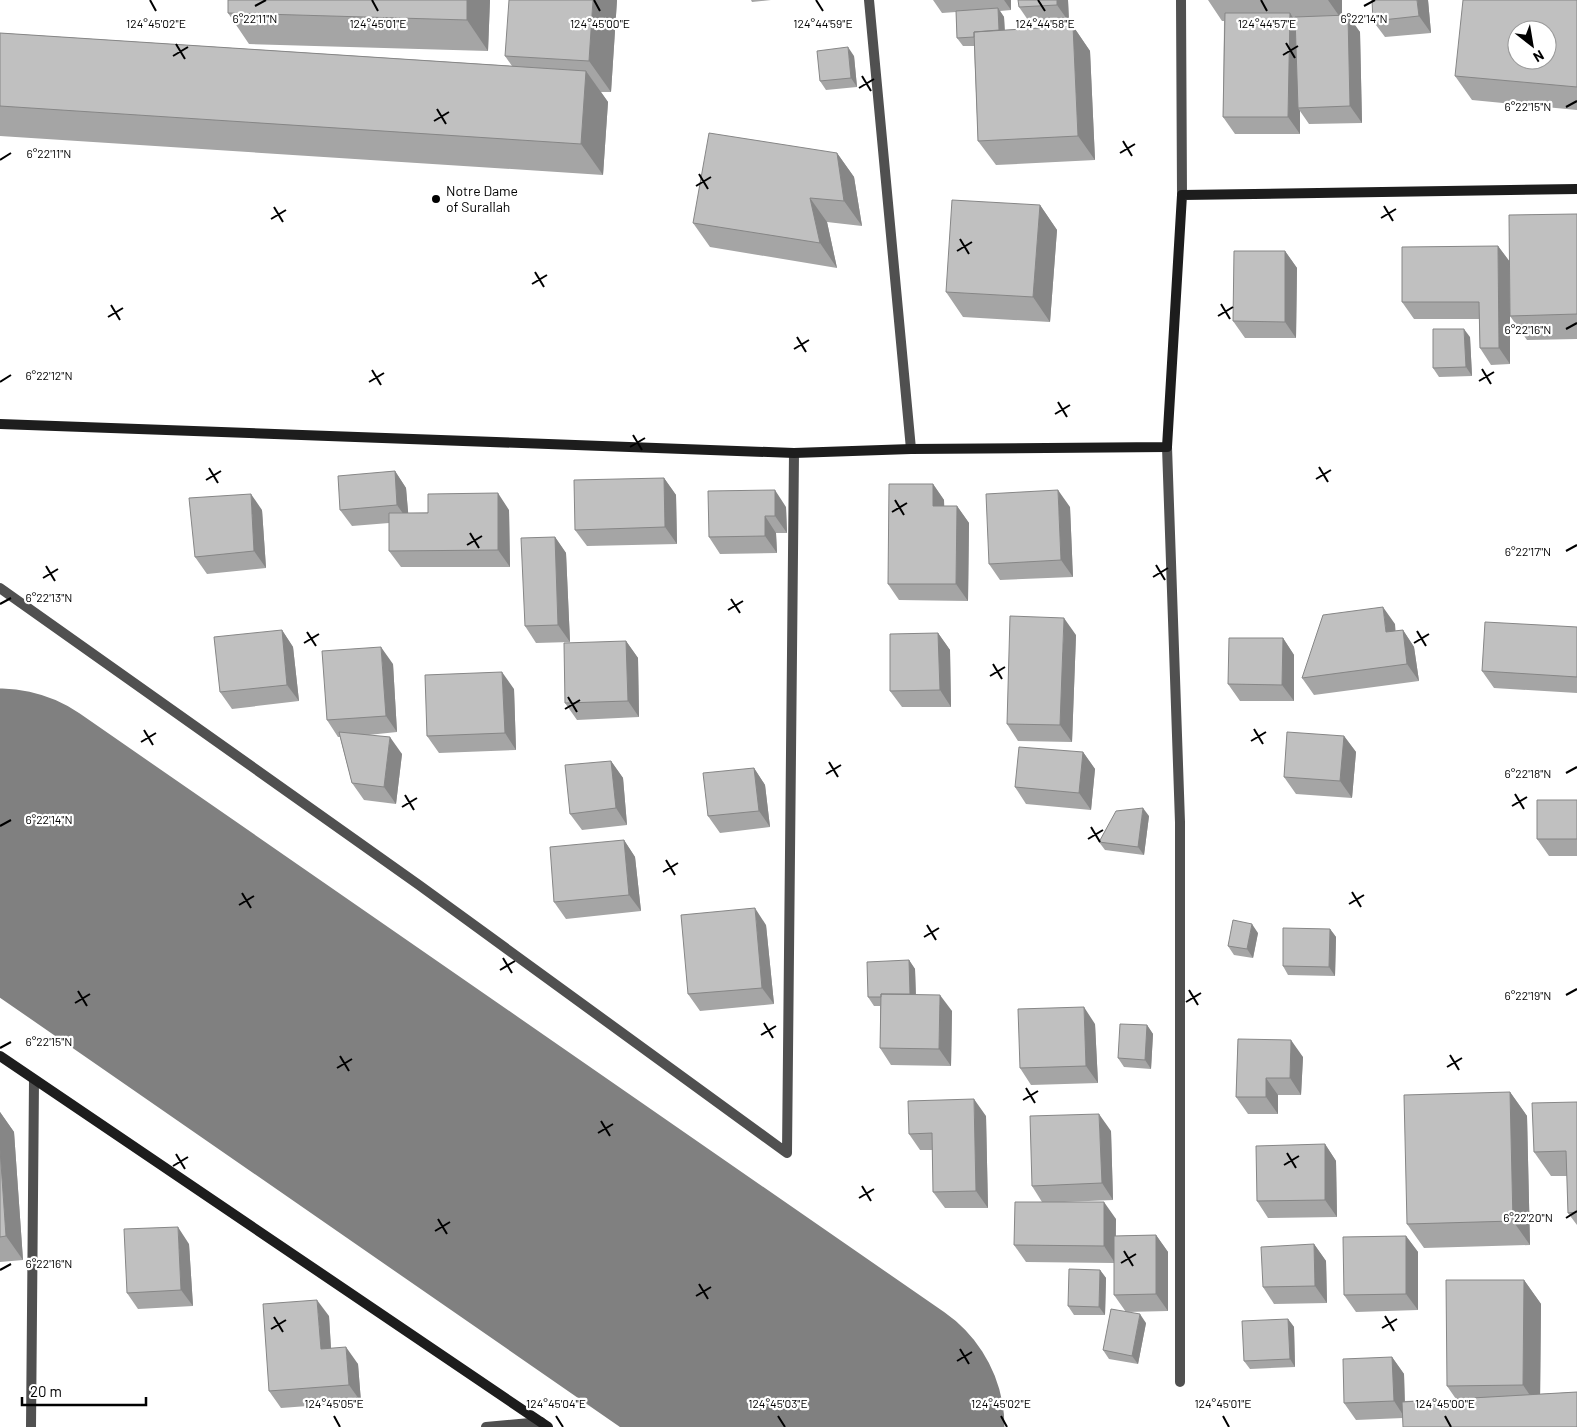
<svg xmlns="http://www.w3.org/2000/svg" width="1577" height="1427" viewBox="0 0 1577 1427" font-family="Barlow,sans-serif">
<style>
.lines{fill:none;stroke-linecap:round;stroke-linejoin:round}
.runway{stroke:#808080;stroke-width:279}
.street{stroke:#505050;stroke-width:10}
.secondary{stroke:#1d1d1d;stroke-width:10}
.wall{fill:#a5a5a5}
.shaded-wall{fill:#868686}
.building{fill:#c0c0c0;stroke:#868686;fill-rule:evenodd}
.ticks{fill:none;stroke:#000;stroke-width:2}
.poi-dot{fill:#000;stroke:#fff;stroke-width:2}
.labels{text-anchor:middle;stroke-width:4.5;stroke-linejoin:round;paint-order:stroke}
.poi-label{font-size:14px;fill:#000;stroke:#fff;text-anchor:start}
.ticks-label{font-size:12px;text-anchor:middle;fill:#000;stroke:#fff;stroke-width:4.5;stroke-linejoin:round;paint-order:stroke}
</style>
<rect width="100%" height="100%" fill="#fff"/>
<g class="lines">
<path class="runway" d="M0 828 865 1427"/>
<path class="street" d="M869 0 911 449
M1181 0 1182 195
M1167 447 1180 822V1382
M0 588 419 885 787 1153
M787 1153 794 453
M31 1427 34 1080
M486 1427 541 1422"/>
<path class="secondary" d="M0 424 794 453 911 449 1167 447 1182 195 1577 189
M0 1056 548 1427"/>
</g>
<path class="wall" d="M228 0H490L488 51 249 44 228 13Z
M617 0 611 92H601L608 102 603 175 0 136V33L512 66 505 56Z
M751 0H771L752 2Z
M933 0H1011V10L1000 11 1004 17 1005 30 1073 26 1090 51 1095 160 996 165 978 141 974 46H963L957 38 956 12 942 13Z
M1068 0 1069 22 1030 23 1019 7Z
M1208 0H1342V15L1360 32 1362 123 1309 124 1300 111V134H1235L1223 117 1224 21H1222Z
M1428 0 1431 33 1385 37 1373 21Z
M1577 0V110L1472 100 1455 76Z
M854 56 857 87 826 90 820 81Z
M837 153 854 177 862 226 827 222 837 268 710 247 693 223Z
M1040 205 1057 230 1050 322 963 317 946 292Z
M1577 214V339L1527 340 1510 316V364L1491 365 1480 348 1479 319H1414L1402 302 1498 246 1509 261Z
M1285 251 1297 268 1296 338H1245L1233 321Z
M1470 337 1472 376 1439 377 1433 368Z
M395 471 406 488 408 513 509 510 510 567H401L389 551V523L352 526 340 510Z
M664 478 676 495 677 544 587 546 575 530Z
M933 484 944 500V506H957L969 523 968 601 899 600 888 584Z
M786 507 787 533H776L777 553 720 554 709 537Z
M1070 507 1073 577 1000 580 989 564Z
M262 510 266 568 207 574 195 557Z
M555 537 566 553 570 642 536 643 525 626Z
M1395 624V631L1403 630 1414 647 1419 681 1314 695 1302 678Z
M1577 627V693L1494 688 1482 671Z
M282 630 293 647 299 701 232 709 220 692Z
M938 633 950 650 951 707H902L890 691Z
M1076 635 1072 742 1018 741 1007 724Z
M1283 638 1294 655V701H1240L1228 684Z
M626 641 638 658 639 717 577 720 565 703Z
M393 664 397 732 368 735 402 754 396 804 364 800 352 783 340 737H338L327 720Z
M514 689 516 750 439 753 427 736Z
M1344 736 1356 752 1352 798 1296 794 1284 777Z
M1083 752 1095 769 1091 810 1026 804 1015 787Z
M611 761 623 778 627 825 582 830 570 814Z
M754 768 765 785 770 827 720 833 708 816Z
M1577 800V856H1549L1537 839Z
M1149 816 1144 855 1105 850 1099 842Z
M624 840 635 857 641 911 566 919 554 902Z
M766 925 774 1004 700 1011 688 994Z
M1330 929 1336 937 1335 976 1288 975 1283 966Z
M1258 933 1253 958 1234 955 1228 946Z
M909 960 915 969 916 994 952 1011 951 1066 891 1065 880 1048V1006H874L868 997Z
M1095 1024 1098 1083 1031 1085 1020 1068Z
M1147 1025 1153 1034 1151 1069 1124 1067 1118 1058Z
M1238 1039 1303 1057 1301 1095H1278V1114H1248L1236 1097Z
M1510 1092 1527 1116 1530 1245 1424 1248 1407 1224Z
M1577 1102V1225L1568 1213 1567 1176H1551L1534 1152Z
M0 1112 14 1132 23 1260 0 1262Z
M986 1116 988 1208H945L933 1192V1150H920L909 1134Z
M1111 1131 1113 1200 1064 1202 1116 1219V1236L1156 1235 1168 1252V1311L1126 1312 1114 1295V1263L1026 1262 1014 1245 1042 1202 1032 1186Z
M1325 1144 1336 1161 1337 1217 1268 1218 1257 1201Z
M1406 1236 1418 1252V1310L1356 1312 1344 1295Z
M189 1244 193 1306 138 1309 127 1293Z
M1314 1244 1326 1261 1327 1303 1274 1304 1263 1287Z
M1100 1270 1106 1278 1105 1315H1074L1068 1306Z
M1524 1280 1541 1304 1540 1394 1577 1392V1427L1403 1418 1356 1420 1344 1403 1392 1357 1404 1374 1405 1401 1456 1399 1447 1386Z
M329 1316 331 1348 358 1364 361 1402 281 1408 269 1391Z
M1288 1319 1294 1327 1295 1367 1250 1369 1244 1361Z
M1146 1323 1138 1364 1109 1359 1103 1350Z"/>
<path class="shaded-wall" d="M467 0H490L488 51 467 20Z
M593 0H617L611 92 589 61Z
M1004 0H1011V10Z
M1057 0H1068L1069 22 1057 5Z
M1328 0H1342V20Z
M1417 0H1428L1431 33 1419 16Z
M998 8 1004 17 1005 44 999 36Z
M1290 13 1301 30 1298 108 1300 111V134L1288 117Z
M1348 15 1360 32 1362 123 1350 106Z
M1073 26 1090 51 1095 160 1078 136Z
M848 47 854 56 857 87 851 78Z
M586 71 608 102 603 175 581 144Z
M837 153 854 177 862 226 844 201Z
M810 198 827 222 837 268 820 243Z
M1040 205 1057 230 1050 322 1033 297Z
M1498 246 1510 262V364L1499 348Z
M1285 251 1297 268 1296 338 1285 322Z
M1464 329 1470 337 1472 376 1466 367Z
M395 471 406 488 409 522 397 505Z
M664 478 676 495 677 544 665 527Z
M933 484 944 500 945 523 933 506Z
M775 490 786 507 787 533 775 516Z
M1058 490 1070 507 1073 577 1061 560Z
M498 493 509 510 510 567 498 550Z
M251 494 262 510 266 568 254 551Z
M957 506 969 523 968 601 956 584Z
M765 516 776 533 777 553 765 536Z
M555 537 566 553 570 642 558 625Z
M1383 607 1395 624 1397 649 1386 632Z
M1064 618 1076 635 1072 742 1060 725Z
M282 630 293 647 299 701 287 685Z
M1403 630 1414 647 1419 681 1407 664Z
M938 633 950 650 951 707 940 690Z
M1283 638 1294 655V701L1282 685Z
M626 641 638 658 639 717 628 701Z
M381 647 393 664 397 732 386 716Z
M502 672 514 689 516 750 505 733Z
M1344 736 1356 752 1352 798 1340 781Z
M390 737 402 754 396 804 384 787Z
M1083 752 1095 769 1091 810 1079 793Z
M611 761 623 778 627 825 616 808Z
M754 768 765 785 770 827 759 811Z
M1143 808 1149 816 1144 855 1138 847Z
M624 840 635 857 641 911 629 895Z
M755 908 766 925 774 1004 762 988Z
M1252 924 1258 933 1253 958 1247 949Z
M1330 929 1336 937 1335 976 1329 967Z
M909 960 915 969 916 1004 910 996Z
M940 995 952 1011 951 1066 939 1049Z
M1084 1007 1095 1024 1098 1083 1086 1066Z
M1147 1025 1153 1034 1151 1069 1145 1060Z
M1291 1040 1303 1057 1301 1095 1290 1078Z
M1266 1078 1278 1095V1114L1266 1097Z
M1510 1092 1527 1116 1530 1245 1513 1221Z
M974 1099 986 1116 988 1208 976 1191Z
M0 1112 14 1132 23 1260 6 1236 0 1149Z
M1099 1114 1111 1131 1113 1200 1102 1183Z
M1325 1144 1336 1161 1337 1217 1325 1200Z
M1104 1202 1116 1219 1115 1263 1104 1246Z
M178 1227 189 1244 193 1306 181 1290Z
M1156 1235 1168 1252V1311L1156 1294Z
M1406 1236 1418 1252V1310L1406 1294Z
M1314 1244 1326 1261 1327 1303 1315 1286Z
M1100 1270 1106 1278 1105 1315 1099 1307Z
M1524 1280 1541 1304 1540 1410 1523 1385Z
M317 1300 329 1316 332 1366 321 1349Z
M1140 1314 1146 1323 1138 1364 1132 1356Z
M1288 1319 1294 1327 1295 1367 1290 1359Z
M346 1347 358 1364 361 1402 349 1385Z
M1392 1357 1404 1374 1405 1418 1394 1401Z"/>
<path class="building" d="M228 0H467V20L228 13Z
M509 0H593L589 61 505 56Z
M1018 0H1057V5L1019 7Z
M1372 0H1417L1419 16 1373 21Z
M1463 0H1577V87L1455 76ZM1517 30H1547V60H1517Z
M998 8 999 30 974 32V37L957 38 956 11Z
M1225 13H1290L1288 117H1223Z
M1348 15 1350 106 1298 108 1295 17Z
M1073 26 1078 136 978 141 974 32Z
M0 33 586 71 581 144 0 106Z
M848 47 851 78 820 81 817 51Z
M709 133 837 153 844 201 810 198 820 243 693 223Z
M952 200 1040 205 1033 297 946 292Z
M1577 214V314L1510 316 1509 215Z
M1498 246 1499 348H1480L1479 302H1402V247Z
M1234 251H1285V322L1233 321Z
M1433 329H1464L1466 367 1433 368Z
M395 471 397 505 340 510 338 476Z
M664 478 665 527 575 530 574 480Z
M889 484H933V506H957L956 584H888Z
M775 490V516H765V536L709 537 708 491Z
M1058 490 1061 560 989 564 986 494Z
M498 493V550L389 551V513H428V494Z
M251 494 254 551 195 557 189 498Z
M555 537 558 625 525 626 521 538Z
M1383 607 1386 632 1403 630 1407 664 1302 678 1323 615Z
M1010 616 1064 618 1060 725 1007 724Z
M1485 622 1577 627V677L1482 671Z
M282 630 287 685 220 692 214 637Z
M938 633 940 690 890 691V634Z
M1229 638H1283L1282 685 1228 684Z
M626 641 628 701 565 703 564 643Z
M381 647 386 716 327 720 322 651Z
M502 672 505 733 427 736 425 675Z
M339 732 390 737 384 787 352 783Z
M1287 732 1344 736 1340 781 1284 777Z
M1019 747 1083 752 1079 793 1015 787Z
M611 761 616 808 570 814 565 765Z
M754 768 759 811 708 816 703 773Z
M1537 800H1577V839H1537Z
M1143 808 1138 847 1099 842 1116 811Z
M624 840 629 895 554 902 550 847Z
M755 908 762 988 688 994 681 915Z
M1233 920 1252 924 1247 949 1228 946Z
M1283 928 1330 929 1329 967 1283 966Z
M909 960 910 994H881V997H868L867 962Z
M881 994 940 995 939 1049 880 1048Z
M1084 1007 1086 1066 1020 1068 1018 1009Z
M1120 1024 1147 1025 1145 1060 1118 1058Z
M1238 1039 1291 1040 1290 1078H1266V1097H1236Z
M1510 1092 1513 1221 1407 1224 1404 1095Z
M974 1099 976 1191 933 1192 932 1133 909 1134 908 1101Z
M1577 1102V1212L1568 1213 1566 1151 1534 1152 1532 1103Z
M1099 1114 1102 1183 1032 1186 1030 1116Z
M1325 1144V1200L1257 1201 1256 1146Z
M0 1149 6 1236 0 1237Z
M1015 1202H1104V1246L1014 1245Z
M178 1227 181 1290 127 1293 124 1229Z
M1156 1235V1294L1114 1295V1236Z
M1406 1236V1294L1344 1295 1343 1237Z
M1314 1244 1315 1286 1263 1287 1261 1247Z
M1069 1269 1100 1270 1099 1307 1068 1306Z
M1446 1280H1524L1523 1385 1447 1386Z
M317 1300 321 1349 346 1347 349 1385 269 1391 263 1304Z
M1111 1309 1140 1314 1132 1356 1103 1350Z
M1288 1319 1290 1359 1244 1361 1242 1321Z
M1392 1357 1394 1401 1344 1403 1343 1359Z
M1577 1392V1427H1403L1402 1402Z"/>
<path class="ticks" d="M150 0 156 11M372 0 378 11M594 0 600 11M816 0 823 11M1038 0 1045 11M1261 0 1267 11M255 6 266 0M1364 6 1375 0M1286 43 1295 58M176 44 185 59M1283 55 1298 46M173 56 188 47M862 76 871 91M859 88 874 79M1566 107 1577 101M437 109 446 124M434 121 449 112M1123 141 1132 156M1120 153 1135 144M0 160 11 153M699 174 708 189M696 186 711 177M1384 206 1393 221M274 207 283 222M1381 218 1396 209M271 219 286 210M960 239 969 254M957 251 972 242M535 272 544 287M532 284 547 275M1221 304 1230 319M111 305 120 320M1218 316 1233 307M108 317 123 308M1566 329 1577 323M797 337 806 352M794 349 809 340M1482 369 1491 384M372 370 381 385M1479 381 1494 372M0 382 11 375M369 382 384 373M1058 402 1067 417M1055 414 1070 405M633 435 642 450M630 447 645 438M1319 467 1328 482M209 468 218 483M1316 479 1331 470M206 480 221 471M895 500 904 515M892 512 907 503M470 533 479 548M467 545 482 536M1566 551 1577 545M1156 565 1165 580M46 566 55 581M1153 577 1168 568M43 578 58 569M731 599 740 613M0 604 11 598M728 610 743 601M1417 631 1426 646M307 632 316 646M304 643 319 634M1414 643 1429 634M993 664 1002 679M990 676 1005 667M568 697 577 712M565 709 580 700M1254 729 1263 744M144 730 153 745M1251 741 1266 732M141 742 156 733M829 762 838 777M1566 773 1577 767M826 774 841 765M1515 794 1524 809M405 795 414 810M1512 806 1527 797M402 807 417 798M0 826 11 820M1091 827 1100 842M1088 839 1103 830M666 860 675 875M663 872 678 863M1352 892 1361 907M242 893 251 908M1349 904 1364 895M239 905 254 896M927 925 936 940M924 937 939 928M503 958 512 973M500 970 515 961M1189 990 1198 1005M78 991 87 1006M1566 995 1577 989M1186 1002 1201 993M75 1003 90 994M764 1023 773 1038M761 1035 776 1026M0 1048 11 1042M1450 1055 1459 1070M340 1056 349 1071M1447 1067 1462 1058M337 1068 352 1059M1026 1088 1035 1103M1023 1100 1038 1091M601 1121 610 1136M598 1133 613 1124M1287 1153 1296 1168M176 1154 185 1169M1284 1165 1299 1156M173 1166 188 1157M862 1186 871 1201M859 1198 874 1189M1566 1218 1577 1211M438 1219 447 1234M435 1231 450 1222M1124 1251 1133 1266M1121 1263 1136 1254M0 1270 11 1264M699 1284 708 1299M696 1296 711 1287M1385 1316 1394 1331M274 1317 283 1332M1382 1328 1397 1319M271 1329 286 1320M960 1349 969 1364M957 1361 972 1352M334 1416 340 1427M556 1416 563 1427M778 1416 785 1427M1001 1416 1007 1427M1223 1416 1229 1427M1445 1416 1451 1427"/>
<circle class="poi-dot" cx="436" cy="199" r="5"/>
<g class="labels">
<g class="poi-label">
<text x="446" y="196">Notre Dame<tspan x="446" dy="16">of Surallah</tspan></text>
</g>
</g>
<g class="ticks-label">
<text x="255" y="23">6°22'11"N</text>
<text x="1364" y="23">6°22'14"N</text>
<text x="823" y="28">124°44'59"E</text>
<text x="156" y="28">124°45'02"E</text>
<text x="600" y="28">124°45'00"E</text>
<text x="1045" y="28">124°44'58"E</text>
<text x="1267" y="28">124°44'57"E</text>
<text x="378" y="28">124°45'01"E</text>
<text x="1528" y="111">6°22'15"N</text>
<text x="49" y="158">6°22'11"N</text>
<text x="1528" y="334">6°22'16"N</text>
<text x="49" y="380">6°22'12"N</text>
<text x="1528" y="556">6°22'17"N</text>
<text x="49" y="602">6°22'13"N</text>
<text x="1528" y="778">6°22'18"N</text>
<text x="49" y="824">6°22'14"N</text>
<text x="1528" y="1000">6°22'19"N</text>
<text x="49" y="1046">6°22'15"N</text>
<text x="1528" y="1222">6°22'20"N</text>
<text x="49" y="1268">6°22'16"N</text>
<text x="334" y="1408">124°45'05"E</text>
<text x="556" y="1408">124°45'04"E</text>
<text x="778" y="1408">124°45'03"E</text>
<text x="1001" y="1408">124°45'02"E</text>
<text x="1223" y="1408">124°45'01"E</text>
<text x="1445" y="1408">124°45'00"E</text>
</g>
<g transform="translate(1532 45) rotate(149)"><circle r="24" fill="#ffffff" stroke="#999999"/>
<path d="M0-4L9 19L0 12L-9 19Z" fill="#000000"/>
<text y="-8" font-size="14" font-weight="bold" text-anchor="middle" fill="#000000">N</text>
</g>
<path d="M22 1397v8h124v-8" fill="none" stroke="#000000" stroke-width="2.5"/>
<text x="30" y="1397" font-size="15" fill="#000000" stroke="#ffffff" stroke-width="4" paint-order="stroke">20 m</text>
</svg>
